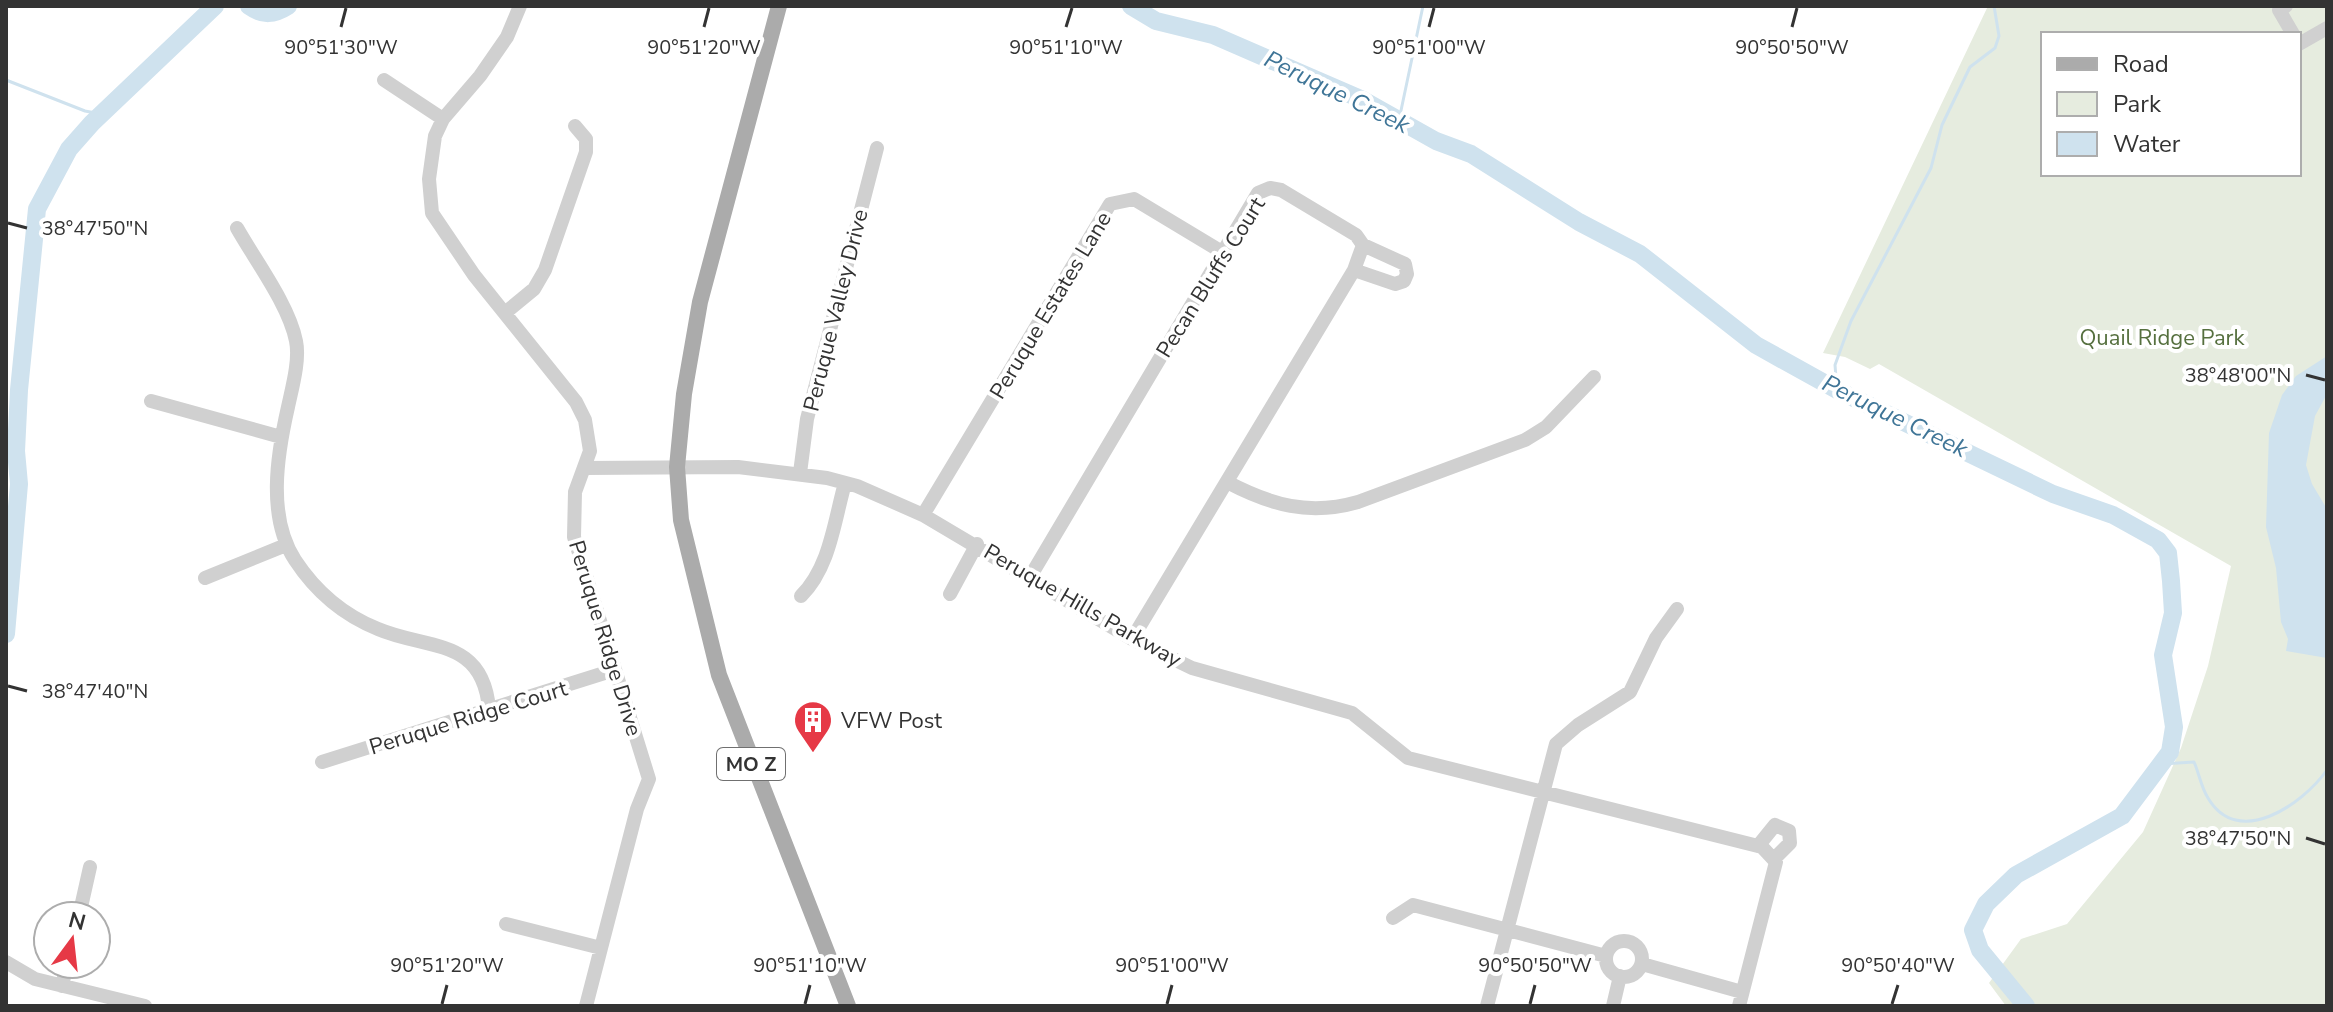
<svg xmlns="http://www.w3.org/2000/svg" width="2333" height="1012" viewBox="0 0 2333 1012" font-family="'Nunito Sans',sans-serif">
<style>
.green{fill:#e6ecdf;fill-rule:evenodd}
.water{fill:#cfe2ee}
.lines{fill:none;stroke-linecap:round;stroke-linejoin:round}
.stream{stroke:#cfe2ee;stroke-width:3}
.river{stroke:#cfe2ee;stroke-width:18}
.minor{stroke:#d0d0d0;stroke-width:14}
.major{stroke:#ababab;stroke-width:16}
.ticks{fill:none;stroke:#333;stroke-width:3}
.labels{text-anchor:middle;stroke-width:8;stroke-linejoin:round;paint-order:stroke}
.shield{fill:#fff;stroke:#707070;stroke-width:2}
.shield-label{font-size:20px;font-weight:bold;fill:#333}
.street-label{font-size:22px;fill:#333;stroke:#fff}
.park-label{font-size:22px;fill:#56703f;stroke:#fff}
.poi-label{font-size:22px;fill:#333;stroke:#fff;text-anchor:start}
.water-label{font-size:24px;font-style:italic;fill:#3f7597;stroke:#fff}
.ticks-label{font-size:20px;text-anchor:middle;fill:#333;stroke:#fff;stroke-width:8;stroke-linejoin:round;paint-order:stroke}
</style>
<rect width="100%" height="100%" fill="#fff"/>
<path class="green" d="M1988 6H2327V1006H2006L1989 983 2021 939 2067 924 2143 832 2181 748 2208 666 2231 566 1879 364 1870 369 1845 357 1823 353ZM2043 34H2299V174H2043Z"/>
<path class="water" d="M2327 356V394L2315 416 2306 465 2312 484 2327 509V658L2286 651 2288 639 2281 622 2276 568 2266 527 2269 433 2282 395 2296 376Z"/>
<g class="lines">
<path class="stream" d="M6 80 85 111 101 114
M1399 120 1423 6
M1837 390 1835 365 1851 321 1931 168 1942 125 1970 67 1995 48 1999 36 1994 6
M2162 764 2194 762C2199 773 2201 787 2208 798 2238 849 2302 805 2327 770"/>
<path class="river" d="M249 6C263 16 274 15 288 6
M1131 6 1156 21 1213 35 1363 100 1436 141 1471 154 1579 222 1640 254 1756 345 1837 390 2053 494 2113 515 2158 540 2168 553 2171 581 2173 613 2163 655 2174 727 2170 752 2122 816 2016 875 1986 904 1973 930 1980 950 2026 1006
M6 634 19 484 16 451 19 390 37 209 69 149 92 123 215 6"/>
<path class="minor" d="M520 6 507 37 480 76 443 119 435 136 429 179 432 213 474 275 576 402 585 420 590 451 575 492 574 537 649 779 637 809 586 1006
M2286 6 2279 10 2293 34
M2299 44 2327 28
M384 80 443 119
M237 228C255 260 289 305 296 341 300 360 292 388 288 407 277 455 267 517 295 560 316 592 343 615 378 629 427 650 483 637 489 709
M1354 270 1395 284 1404 281 1407 274 1405 264 1363 245
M506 312 534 289 545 270 586 152V139L575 126
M151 401 281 437
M585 468 738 467 827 478 857 486 923 515 1132 639 1192 668 1352 713 1408 758 1762 847 1776 862 1739 1006
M800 473 807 419 877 148
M1227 482C1271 505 1309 516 1358 502L1525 440 1546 427 1594 377
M923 515 1110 204 1134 199 1222 252
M1030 577 1258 193 1270 188 1281 190 1356 235 1363 245 1354 270 1132 639
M205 578 286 545
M950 594 977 544
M801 596C830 567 834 522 845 483
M322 762 614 670
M1758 846 1775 825 1789 831 1790 843 1774 859
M79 916 90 867
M1393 918 1413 905 1606 956
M506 924 601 948
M1606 959a18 18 0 1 1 36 0a18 18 0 1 1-36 0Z
M6 962 35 979 145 1006
M1642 964 1742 992
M62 986 67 964
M1487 1006 1556 744 1578 725 1630 692 1656 638 1677 609
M1613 1006 1620 976"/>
<path class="major" d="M779 6 700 302 684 394 677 467 681 520 719 675 848 1006"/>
</g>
<path class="ticks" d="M341 27 346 8M704 27 709 8M1066 27 1072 8M1429 27 1434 8M1792 27 1797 8M8 223 27 228M2306 375 2325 380M8 686 27 691M2306 838 2325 844M442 1004 447 985M805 1004 810 985M1167 1004 1172 985M1530 1004 1535 985M1892 1004 1898 985"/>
<defs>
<symbol id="building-pin" viewBox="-11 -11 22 30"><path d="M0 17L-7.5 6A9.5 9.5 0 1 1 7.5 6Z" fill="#e63946" stroke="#fff"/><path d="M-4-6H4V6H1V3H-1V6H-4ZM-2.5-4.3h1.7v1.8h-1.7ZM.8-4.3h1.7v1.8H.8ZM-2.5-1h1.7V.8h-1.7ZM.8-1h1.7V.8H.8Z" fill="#fff"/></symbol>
</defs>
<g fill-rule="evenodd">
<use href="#building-pin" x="791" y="698" width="44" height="60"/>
</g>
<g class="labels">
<rect class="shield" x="717" y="748" width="68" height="32" rx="6"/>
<g class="shield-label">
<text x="751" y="771">MO Z</text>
</g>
<g class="street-label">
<text transform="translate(1210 277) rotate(-58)" y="8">Pecan Bluffs Court</text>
<text transform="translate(1050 305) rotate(-59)" y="8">Peruque Estates Lane</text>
<text transform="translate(835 310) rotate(-76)" y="8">Peruque Valley Drive</text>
<text transform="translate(1083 605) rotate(30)" y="8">Peruque Hills Parkway</text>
<text transform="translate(606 638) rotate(73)" y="8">Peruque Ridge Drive</text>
<text transform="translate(468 717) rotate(-17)" y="8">Peruque Ridge Court</text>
</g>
<g class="park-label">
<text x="2162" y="345">Quail Ridge Park</text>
</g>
<g class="poi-label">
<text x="841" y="728">VFW Post</text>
</g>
<g class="water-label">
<text transform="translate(1337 92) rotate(26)" y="8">Peruque Creek</text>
<text transform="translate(1895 416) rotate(26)" y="8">Peruque Creek</text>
</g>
</g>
<g class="ticks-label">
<text x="341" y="54">90°51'30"W</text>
<text x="704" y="54">90°51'20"W</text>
<text x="1066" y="54">90°51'10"W</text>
<text x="1429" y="54">90°51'00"W</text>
<text x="1792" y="54">90°50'50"W</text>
<text x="95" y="235">38°47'50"N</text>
<text x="2238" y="382">38°48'00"N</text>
<text x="95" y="698">38°47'40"N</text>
<text x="2238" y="845">38°47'50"N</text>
<text x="447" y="972">90°51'20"W</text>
<text x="810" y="972">90°51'10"W</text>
<text x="1172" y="972">90°51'00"W</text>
<text x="1535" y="972">90°50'50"W</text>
<text x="1898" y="972">90°50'40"W</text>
</g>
<rect width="2333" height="1012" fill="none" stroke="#333333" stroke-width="16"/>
<rect x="2041" y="32" width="260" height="144" fill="#ffffff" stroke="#adadad" stroke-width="2"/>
<rect x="2057" y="58" width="40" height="12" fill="#ababab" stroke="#adadad" stroke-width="2"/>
<text x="2113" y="72" font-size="24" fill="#333333">Road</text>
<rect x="2057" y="92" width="40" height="24" fill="#e6ecdf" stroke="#adadad" stroke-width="2"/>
<text x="2113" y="112" font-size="24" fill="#333333">Park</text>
<rect x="2057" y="132" width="40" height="24" fill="#cfe2ee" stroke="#adadad" stroke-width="2"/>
<text x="2113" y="152" font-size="24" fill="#333333">Water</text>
<g transform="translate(72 940) rotate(15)"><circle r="38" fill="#ffffff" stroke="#adadad" stroke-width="2"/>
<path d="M0-6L14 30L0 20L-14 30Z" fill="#e63946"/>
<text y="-12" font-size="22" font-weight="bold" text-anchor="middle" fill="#333333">N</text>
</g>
</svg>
